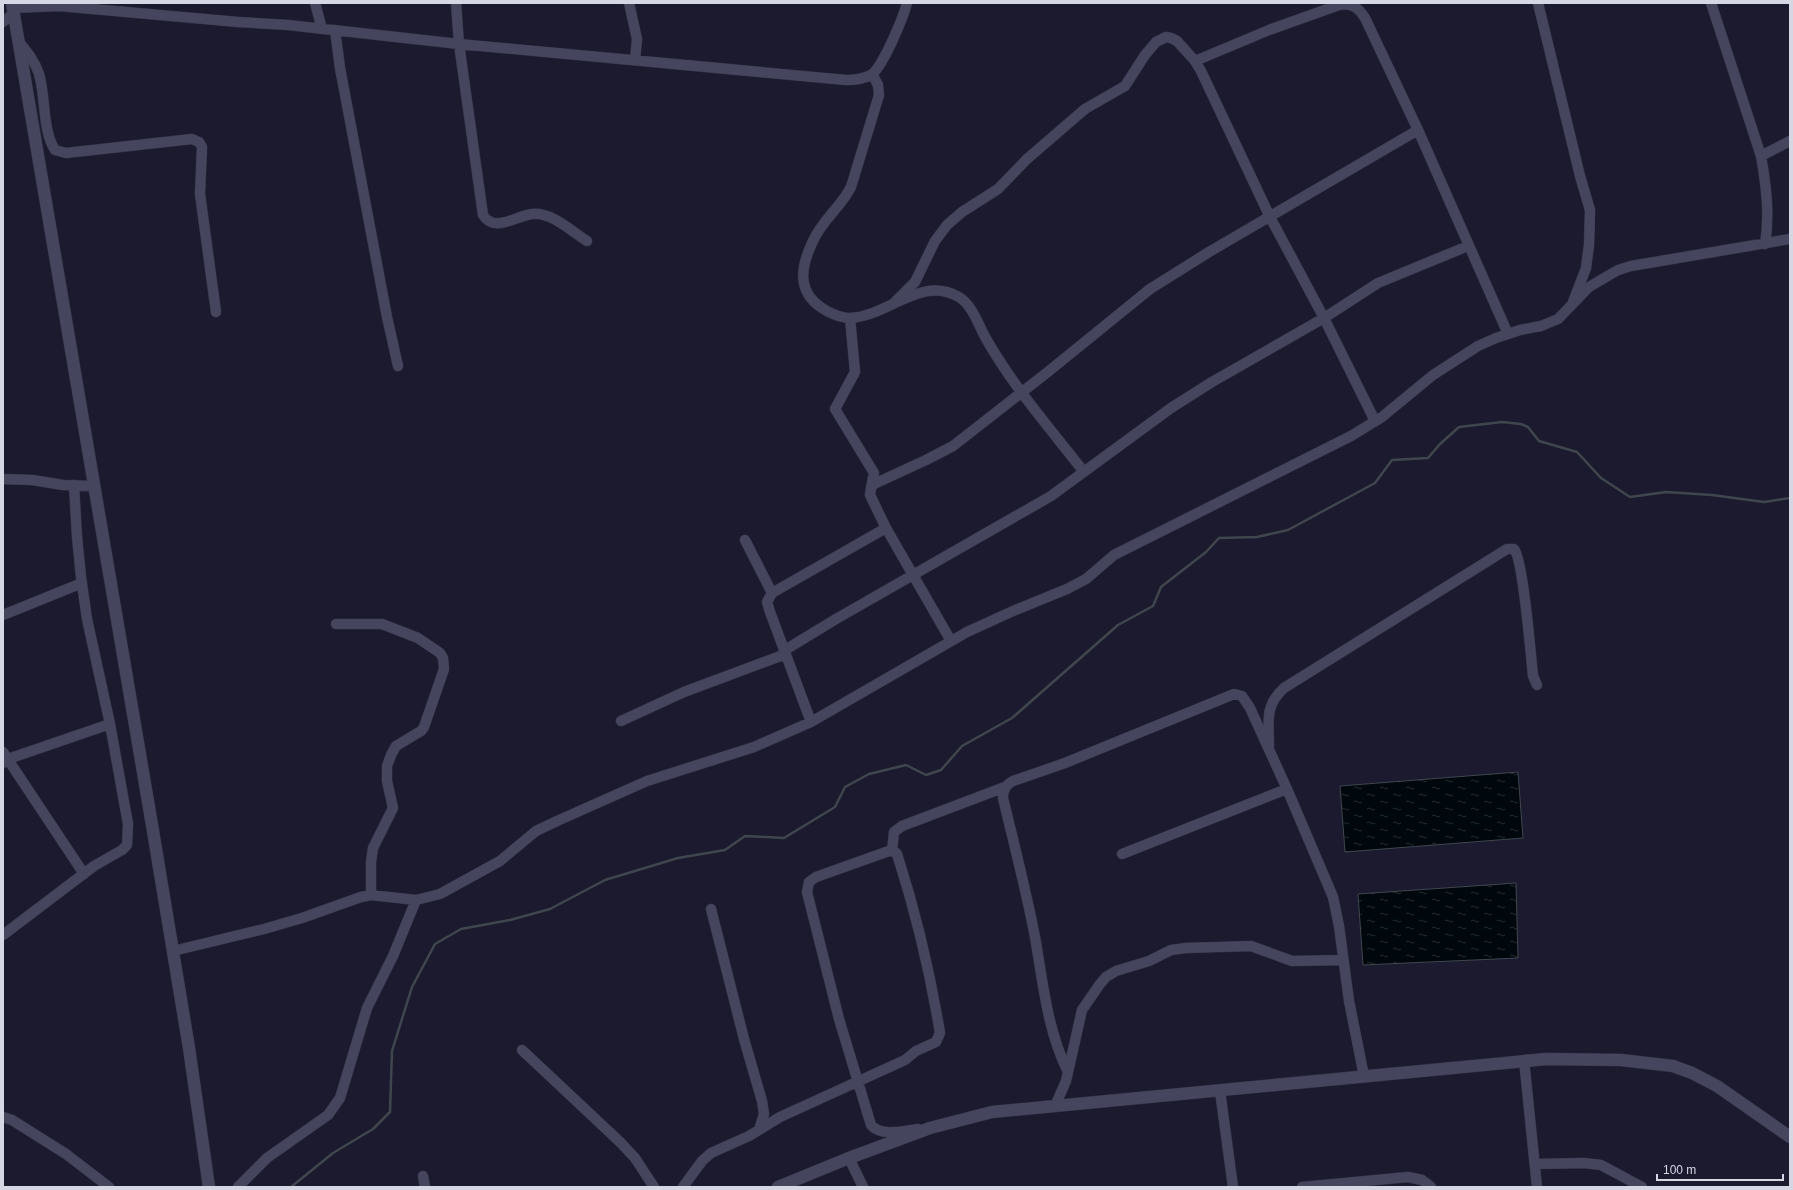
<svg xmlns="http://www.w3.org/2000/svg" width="1793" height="1190" viewBox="0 0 1793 1190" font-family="Arial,sans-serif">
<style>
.water{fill:url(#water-ripples);stroke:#40464e}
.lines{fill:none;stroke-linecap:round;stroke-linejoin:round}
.stream{stroke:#40464e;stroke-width:2.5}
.street-casing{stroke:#343344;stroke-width:11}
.secondary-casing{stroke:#343344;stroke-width:13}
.street{stroke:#45455e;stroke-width:10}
.secondary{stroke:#45455e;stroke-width:12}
</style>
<defs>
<pattern id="water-ripples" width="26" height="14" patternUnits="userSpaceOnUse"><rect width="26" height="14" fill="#00080d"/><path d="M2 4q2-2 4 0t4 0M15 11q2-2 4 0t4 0" fill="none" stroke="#242b30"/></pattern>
</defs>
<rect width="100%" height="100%" fill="#1b1a2f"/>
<path class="water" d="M1518 772 1523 838 1345 852 1340 786Z
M1516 883 1518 958 1363 965 1358 894Z"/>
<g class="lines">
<path class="stream" d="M291 1187 333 1153 373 1129 390 1112 392 1051 412 987 435 944 461 929 510 920 550 909 605 880 678 858 725 850 745 836 784 838 835 807 845 787 869 774 906 765 926 775 941 770 962 746 1012 718 1118 625 1153 606 1161 587 1206 552 1219 538 1257 537 1288 530 1375 483 1392 460 1428 458 1440 444 1459 427 1502 422 1521 424 1528 427 1539 441 1577 452 1601 478 1630 497 1666 492 1712 495 1764 502 1790 498"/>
<defs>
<path id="street" d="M315 3 322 29
M456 3 459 44 483 215C494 233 516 216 532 214 552 212 571 231 587 241
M629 3 637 39 635 60
M1538 3 1580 176 1590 210 1589 245 1586 268 1573 302
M1711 3 1761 156C1766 185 1770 215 1765 244
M12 8 59 6 238 22 288 25 459 44 846 80C855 80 863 79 871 75 883 67 903 18 907 3
M3 22 14 13
M335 30 340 68 387 317 398 366
M19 42C27 52 35 61 39 74 46 97 42 130 55 150L66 153 192 139 199 142 202 147 200 194 216 312
M1195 61 1269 30 1339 5C1352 3 1358 7 1365 18L1418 130 1508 334
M872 74 878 85 879 95 851 187C841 207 822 220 813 241 801 266 796 291 822 308 829 313 841 318 850 318 889 316 920 275 959 297 971 304 978 323 984 335 1011 384 1049 427 1084 472
M1761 156 1790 141
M893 304 915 282 935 241 947 225 962 212 998 189 1027 159 1085 109 1125 86 1145 55 1156 42 1166 37 1171 38 1177 41 1195 61 1201 71 1270 217 1324 318 1375 421
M850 318 855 372 835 409 874 473 871 488
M3 479 32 480 63 485 93 486
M745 540 772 593
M3 615 82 583
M336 624H382L418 638 440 653 443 658 444 669 424 727 421 731 396 746 391 755 387 766V781L393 808 373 848 371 862V895
M951 641 886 528 870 495 871 488 874 484 926 460 953 446 1049 371 1150 289 1209 252 1418 130
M785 650 836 619 1051 496 1171 408 1212 382 1324 318 1378 283 1468 246
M621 721 684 692 786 654
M811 722 770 612 767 602 772 593 886 528
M1269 746C1269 722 1264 706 1284 688L1507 549H1514C1523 559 1531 657 1533 676L1537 685
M3 752 84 874
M3 763 8 759 110 724
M892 851 894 832 902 826 1005 787
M1122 854 1287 789
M711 909 744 1039 762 1101 764 1114 759 1130
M3 935 94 866 122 850 127 845 128 824 110 724 87 619 81 577 77 537 74 485
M173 951 264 929 302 918 361 897 371 895 416 900 440 894 500 861 536 831 557 821 647 781 754 747 811 722 967 632 1013 611 1067 589 1086 579 1114 555 1351 436 1382 417 1433 375 1478 346 1496 338 1520 330 1541 326 1558 319 1589 287 1618 270 1631 266 1790 239
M522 1050 620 1142 635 1158 654 1187
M1524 1060 1537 1187
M1068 1072C1047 1030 1043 982 1035 937 1026 890 1014 844 1003 798 1003 789 1006 785 1013 781L1065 763 1234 694 1242 696 1250 708 1287 789 1333 897 1339 926 1349 1001 1364 1076
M1220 1091 1233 1187
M1055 1106 1066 1081 1082 1010 1100 984 1106 977 1116 971 1149 961 1171 950 1186 948 1251 946 1292 961 1343 960
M3 1117 12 1120 66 1154 109 1187
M849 1158 863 1187
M1535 1164 1584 1163 1601 1165 1642 1187
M423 1176 425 1187
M238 1187 267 1158 328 1115 340 1098 367 1008 393 956 416 900
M683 1187 702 1161 711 1153 749 1136 780 1117 905 1060 916 1051 936 1042 940 1033C930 972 916 913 897 854L895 852 889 851 816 877 809 882 807 892 839 1019 871 1125C881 1137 904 1131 918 1129
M1302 1187 1408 1177 1422 1180 1431 1187"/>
<path id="secondary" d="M12 3 152 825 189 1048 209 1187
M778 1187 849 1158 930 1128 992 1112 1546 1059 1621 1060 1673 1066 1692 1073 1717 1086 1790 1137"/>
</defs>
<use href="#street" class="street-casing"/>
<use href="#secondary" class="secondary-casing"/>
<use href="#street" class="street"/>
<use href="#secondary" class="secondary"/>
</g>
<rect width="1793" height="1190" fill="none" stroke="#d6d7e5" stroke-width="8"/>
<path d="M1657 1174v6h126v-6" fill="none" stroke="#d6d7e5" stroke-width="2"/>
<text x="1663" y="1174" font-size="12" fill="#d6d7e5" stroke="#1b1a2f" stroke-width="3" paint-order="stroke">100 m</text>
</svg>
